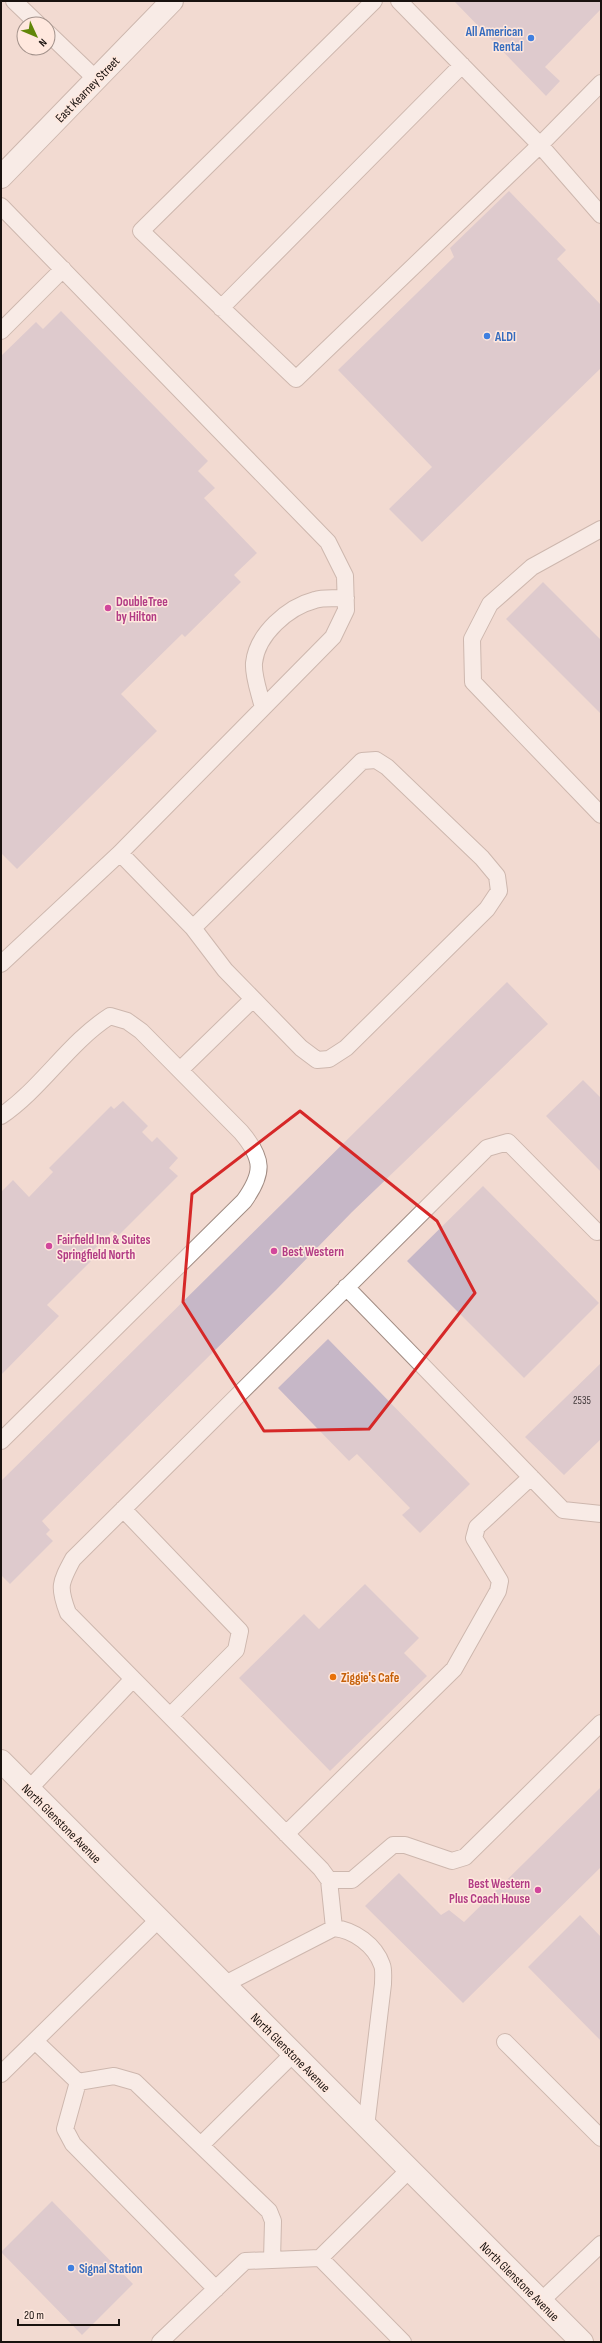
<svg xmlns="http://www.w3.org/2000/svg" width="602" height="2343" viewBox="0 0 602 2343" font-family="'Sofia Sans Condensed',sans-serif">
<style>
.building{fill:#c6b7c7}
.lines{fill:none;stroke-linecap:round;stroke-linejoin:round}
.lane-casing{stroke:#a18c83;stroke-width:18}
.primary-casing{stroke:#a18c83;stroke-width:24}
.lane{stroke:#fff;stroke-width:16}
.primary{stroke:#fff;stroke-width:22}
.marked{fill:none;stroke:#d62828;stroke-width:3;stroke-linejoin:round}
.shop-dot{fill:#3f7fe0;stroke:#ffe8de;stroke-width:1.5}
.hotel-dot{fill:#d1479c;stroke:#ffe8de;stroke-width:1.5}
.food-dot{fill:#e8710a;stroke:#ffe8de;stroke-width:1.5}
.labels{text-anchor:middle;stroke-width:3;stroke-linejoin:round;paint-order:stroke}
.number-label{font-size:11px;fill:#443b3d}
.shop-label{font-size:13px;font-weight:bold;fill:#366cbe;stroke:#ffe8de;text-anchor:start}
.street-label{font-size:13px;fill:#19120f;stroke:#ffe8de}
.hotel-label{font-size:13px;font-weight:bold;fill:#b23c85;stroke:#ffe8de;text-anchor:start}
.food-label{font-size:13px;font-weight:bold;fill:#c56008;stroke:#ffe8de;text-anchor:start}
</style>
<rect width="100%" height="100%" fill="#f2dad1"/>
<path class="building" d="M454 1H601V9L545 67 560 81 546 96Z
M509 191 566 250 557 259 601 305V368L422 542 389 509 432 467 338 370 454 257 450 248Z
M61 311 208 461 198 471 215 488 204 498 257 553 234 575 241 582 185 637 182 634 121 694 157 731 17 869 1 853V356L36 322 43 329Z
M543 582 601 640V714L506 619Z
M507 982 548 1024 352 1212 276 1290 42 1521 50 1530 46 1534 53 1541 10 1584 1 1575V1481Z
M583 1080 601 1098V1172L546 1116Z
M123 1101 148 1126 142 1132 152 1142 157 1137 178 1158 169 1168 178 1176 118 1236 112 1231 87 1257 91 1261 47 1305 59 1316 1 1375V1192L13 1180 29 1197 53 1172 49 1168 111 1106 114 1109Z
M483 1186 599 1303 524 1378 407 1261Z
M328 1339 470 1484 420 1533 402 1515 410 1508 357 1454 349 1461 278 1388Z
M601 1363V1439L564 1475 525 1437Z
M365 1584 419 1638 404 1653 427 1676 330 1771 239 1678 304 1614 319 1629Z
M601 1787V1867L463 2003 365 1906 399 1873 441 1915 449 1910 464 1922Z
M580 1915 601 1937V2041L528 1967Z
M52 2201 133 2284 82 2335 1 2252Z"/>
<g class="lines">
<defs>
<path id="lane" d="M14 1 38 24
M374 1 141 231 296 379 540 145 601 215
M399 1 540 145 601 83
M48 33 96 79
M1 206 328 542 345 576 346 610 333 637 120 853 1 964
M221 308 462 65
M1 331 63 269
M601 529 532 567 490 604 472 639 473 682 601 815
M263 708C260 694 253 677 254 663 257 634 288 607 315 600 324 597 336 599 346 598
M120 853 193 928 225 970 301 1048 317 1060 329 1059 346 1048 487 909 499 891 497 876 482 858 387 767 376 760 362 761 193 928
M180 1070 253 999
M1 1116C42 1088 68 1043 110 1016L127 1021 141 1031 241 1132C264 1159 264 1173 244 1201L1 1441
M346 1287 563 1510 601 1514
M123 1509 240 1631 236 1650 170 1716
M29 1789 133 1679
M286 1834 454 1669 498 1591 500 1581 474 1538 477 1527 531 1477
M329 1880H352L393 1845H405L452 1861 465 1857 601 1723
M334 1928 329 1880 321 1869 68 1613C58 1587 60 1583 73 1559L487 1148 508 1142 597 1232
M223 1985 334 1928C354 1930 375 1945 382 1965 384 1970 383 1978 383 1984L366 2127
M35 2041 78 2082 114 2076 135 2082 269 2211 273 2221 272 2260
M505 2042 601 2138
M1 2074 158 1920
M78 2082 65 2129 73 2144 216 2289
M201 2145 293 2054
M320 2258 409 2170
M541 2301 601 2244
M160 2342 245 2261 320 2258 403 2342"/>
<path id="primary" d="M1 177 172 1
M1 1761 582 2342"/>
</defs>
<use href="#lane" class="lane-casing"/>
<use href="#primary" class="primary-casing"/>
<use href="#lane" class="lane"/>
<use href="#primary" class="primary"/>
</g>
<path d="M0 0H602V2343H0ZM300 1111 437 1221 475 1293 369 1429 264 1431 183 1302 192 1194Z" fill="#f2dad1" fill-opacity=".55" fill-rule="evenodd"/>
<path class="marked" d="M300 1111 437 1221 475 1293 369 1429 264 1431 183 1302 192 1194Z"/>
<g class="shop-dot">
<circle cx="531" cy="38" r="4"/>
<circle cx="487" cy="336" r="4"/>
<circle cx="71" cy="2268" r="4"/>
</g>
<g class="hotel-dot">
<circle cx="108" cy="608" r="4"/>
<circle cx="49" cy="1246" r="4"/>
<circle cx="274" cy="1251" r="4"/>
<circle cx="538" cy="1890" r="4"/>
</g>
<circle class="food-dot" cx="333" cy="1677" r="4"/>
<g class="labels">
<g class="number-label">
<text x="582" y="1404">2535</text>
</g>
<g class="shop-label">
<text x="523" y="36" text-anchor="end">All American<tspan x="523" dy="15">Rental</tspan></text>
<text x="495" y="341">ALDI</text>
<text x="79" y="2273">Signal Station</text>
</g>
<g class="street-label">
<text transform="translate(87 89) rotate(-46)" y="5">East Kearney Street</text>
<text transform="translate(62 1823) rotate(45)" y="5">North Glenstone Avenue</text>
<text transform="translate(291 2052) rotate(45)" y="5">North Glenstone Avenue</text>
<text transform="translate(520 2281) rotate(45)" y="5">North Glenstone Avenue</text>
</g>
<g class="hotel-label">
<text x="116" y="606">DoubleTree<tspan x="116" dy="15">by Hilton</tspan></text>
<text x="57" y="1244">Fairfield Inn &amp; Suites<tspan x="57" dy="15">Springfield North</tspan></text>
<text x="282" y="1256">Best Western</text>
<text x="530" y="1888" text-anchor="end">Best Western<tspan x="530" dy="15">Plus Coach House</tspan></text>
</g>
<g class="food-label">
<text x="341" y="1682">Ziggie's Cafe</text>
</g>
</g>
<rect width="602" height="2343" fill="none" stroke="#19120f" stroke-width="4"/>
<g transform="translate(36 36) rotate(134)"><circle r="19" fill="#ffe8de" stroke="#a3928b"/>
<path d="M0-3L7 15L0 10L-7 15Z" fill="#618608"/>
<text y="-6" font-size="11" font-weight="bold" text-anchor="middle" fill="#19120f">N</text>
</g>
<path d="M18 2319v6h101v-6" fill="none" stroke="#19120f" stroke-width="2"/>
<text x="24" y="2319" font-size="12" fill="#19120f" stroke="#ffe8de" stroke-width="3" paint-order="stroke">20 m</text>
</svg>
